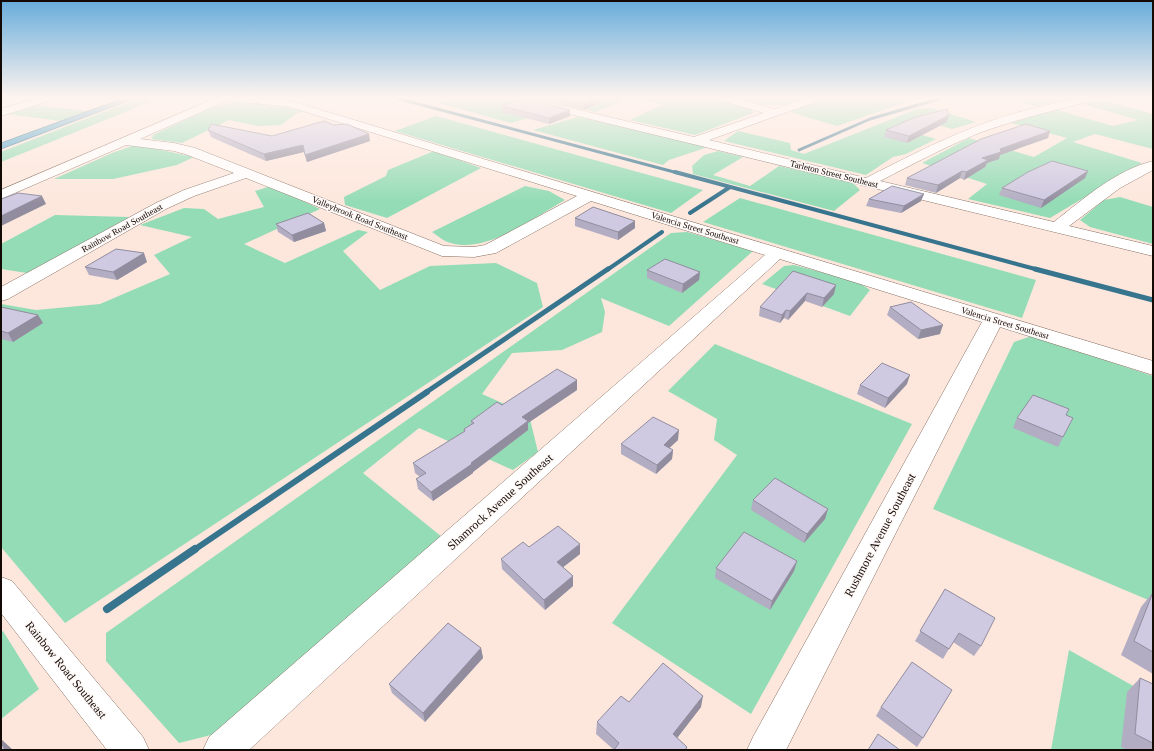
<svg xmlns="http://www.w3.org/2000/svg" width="1154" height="751" viewBox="0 0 1154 751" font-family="'Times New Roman',serif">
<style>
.green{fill:#93dcb5}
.water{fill:#47a1c8;stroke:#37748e}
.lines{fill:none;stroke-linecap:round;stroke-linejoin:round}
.stream-far4{stroke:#37748e;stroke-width:3}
.stream-far3{stroke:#37748e;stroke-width:4}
.stream-far2{stroke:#37748e;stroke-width:5}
.stream-far1{stroke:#37748e;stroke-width:6}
.stream{stroke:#37748e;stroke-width:8}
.minor-casing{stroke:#866e62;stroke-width:1}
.minor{fill:#fff;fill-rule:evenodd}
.wall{fill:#b2adc2}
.shaded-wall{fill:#918d9e}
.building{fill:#cfc9e2;stroke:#918d9e}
.labels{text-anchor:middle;stroke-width:3;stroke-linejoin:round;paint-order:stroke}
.far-street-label{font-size:9px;fill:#130a06;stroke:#fef8f6}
.near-street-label{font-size:12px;fill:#130a06;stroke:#fef8f6}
</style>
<rect width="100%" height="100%" fill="#fde7dc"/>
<path class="green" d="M139 98H160L1 162V152Z
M454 98H502L541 107 539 115 511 123 438 103Z
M535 98H711L753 110V113L695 135 630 120 663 104 631 98 595 112Z
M734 98H804L783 105H764Z
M826 98H922L903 103 837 126 793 113 791 109Z
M1009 98H1068L1035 106Z
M1103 100 1153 114V149L1095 134 1073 142 1142 163 1050 218 968 199 987 184 922 163 969 138 1034 157 1067 138 1011 123 1054 109 1113 126 1138 120 1082 104Z
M235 101 267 104 307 111 297 113 281 125 258 126 229 120 182 143 152 139 153 135 211 108Z
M35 105 88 111 61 121 7 114Z
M932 108 976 122 952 129 918 119 892 126 936 139 906 154 893 157 866 175 724 141 738 131 790 143 791 150 804 154 917 109Z
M436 116 703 190 671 213 395 131Z
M578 117 708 147 669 160 663 165 533 130Z
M132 146 147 147 194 157 177 165 113 179H54L112 153Z
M434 151 481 168 387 218 345 205 344 197 386 176 388 170Z
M718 151 743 157 713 175 750 186 779 166 852 182 860 190 834 211 693 174 692 166 704 155Z
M271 186 320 209 244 244 285 263 358 230 368 232 343 251 380 290 430 266 496 263 537 283 543 307 65 623 1 547V304L36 310 100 304 170 274 154 255 192 237 140 225 184 208 204 209 218 219 264 207 255 191Z
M525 186 549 191 565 200C535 217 486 254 451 243 445 242 438 236 432 232Z
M1120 197 1153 207V244L1090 227 1080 220 1104 200Z
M740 198 1036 280 1022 318 703 222Z
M55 215 129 217 46 266 27 273 1 269V244Z
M687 232 753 251 669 326 601 298 605 312 602 332 562 350 512 353 482 394 529 415 538 452 513 470 419 428 363 473 442 537 223 732 179 743 106 661V633L671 233Z
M794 265 858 282 870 290 850 316 762 284 784 266Z
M1032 336 1153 376V602L933 509 1014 342Z
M715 344 912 424 751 714 612 623 737 455 714 440 717 419 668 391Z
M3 631 39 689 1 719V632Z
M1069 650 1153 697V750H1051Z"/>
<path class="water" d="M124 98H135L1 149V143Z"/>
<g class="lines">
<path class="stream-far4" d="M396 98 678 173
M799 150 870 119 942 98"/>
<path class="stream-far3" d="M675 172 1039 270
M690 213 730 187
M607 270 662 232"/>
<path class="stream-far2" d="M1035 269 1153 300
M425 393 608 269"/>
<path class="stream-far1" d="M194 550 427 392"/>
<path class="stream" d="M107 609 195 549"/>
<defs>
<path id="minor" d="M38 98H53L52 100 1 116V109Z
M216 98H229L228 100 140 139 174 143 195 148 444 246 474 247 485 245 577 196 290 107 235 101 230 98H262L291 101 1153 361V375L1000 327 786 750H747L753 737 982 322 780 259 249 750H203L209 737 765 255 591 201 496 253 474 257 442 256 246 178 194 196 166 209 8 299 1 301V287L156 203 184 190 234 173 185 154 174 151 126 145 1 199V190Z
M511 98H528L694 137 764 113 719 100 718 98H734L775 109 808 98H822L821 100 709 140 866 178C923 149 971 124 1034 108 1056 103 1075 98 1097 98L1096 100C1056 110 1017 119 979 133 945 147 913 164 880 181L1054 222C1083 199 1116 170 1153 161V170L1120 188 1069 226 1153 246V256L516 101 512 100Z
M1 577 12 581 143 737 149 750H107L1 613Z"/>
</defs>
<use href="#minor" class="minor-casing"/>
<use href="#minor" class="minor"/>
</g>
<path class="wall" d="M538 98H604V101L584 110 538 99Z
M502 106 570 116 549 124 502 112Z
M947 122 907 143 884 137 886 130Z
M208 130 272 136 370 141 307 162 304 152 266 161 211 137Z
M1050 131 1048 138 1000 155 999 159 987 163 985 167 964 180 960 178 936 193 905 185 907 178Z
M1088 171 1085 178 1041 208 999 195 1002 188Z
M924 194 921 201 901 213 866 206 869 199Z
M575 218 635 221V228L618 240 575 226Z
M324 223 326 231 294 242 278 232 276 224Z
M147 262 117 280 89 275 85 267Z
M647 270 700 272 699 280 682 293 647 278Z
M793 271 834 294 822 307 805 301 788 320 784 318 780 323 759 316 760 307Z
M1 307 38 315 43 323 13 342 1 339Z
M890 307 940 334 918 339 887 315Z
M907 384 885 408 857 394 860 385Z
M577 390 528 423V430L473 472V473L433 501 418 489 416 479 420 477 415 473 413 463 464 432V429L471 424V421L502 405Z
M1066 415 1063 437 1058 447 1013 428 1017 418Z
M678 440 669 448 673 450 672 459 656 474 621 454V444Z
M753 500 828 509 825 519 804 543 751 510Z
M580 544V554L563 567 573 576V586L545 610 502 569 501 559 529 547Z
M797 561 794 571 770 610 715 578 716 568Z
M945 589 981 646 974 656 953 642 943 659 915 641Z
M1153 592V674L1121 655 1141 607Z
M481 648 483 658 425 722 392 693 389 684Z
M1140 678 1153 684V750H1127L1121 747 1127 692Z
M629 702 701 707 677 738 687 747V750H614L596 734 597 722Z
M881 707 923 738 917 747 876 716Z"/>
<path class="shaded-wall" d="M599 98H604V101L584 110V104Z
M570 110V116L549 124V118Z
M949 115 947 122 907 143 909 136Z
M1050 131 1048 138 1000 155 999 159 987 163 985 167 964 180 966 172 982 158 1000 149Z
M369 134 370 141 307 162 305 155Z
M303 145 304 152 266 161 264 154Z
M962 171 960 178 936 193 938 185Z
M1088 171 1085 178 1041 208 1044 200Z
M924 194 921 201 901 213 904 206Z
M42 196 46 204 1 226V216Z
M635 221V228L618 240V232Z
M324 223 326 231 294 242 292 235Z
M144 253 147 262 117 280 113 272Z
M700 272 699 280 682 293 683 284Z
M836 285 834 294 822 307 824 298Z
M807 293 805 301 788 320 790 311Z
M786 310 784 318 780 323 782 315Z
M38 315 43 323 13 342 8 333Z
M943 325 940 334 918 339 921 330Z
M910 375 907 384 885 408 888 398Z
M577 380V390L528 423V430L473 472V473L433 501 431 492 471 463 522 417Z
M679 430 678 440 663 454 664 445Z
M673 450 672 459 656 474 657 465Z
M828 509 825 519 804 543 807 534Z
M580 544V554L557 572V562Z
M797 561 794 571 770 610 772 601Z
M573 576V586L545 610 544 600Z
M481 648 483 658 425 722 423 713Z
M703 696 701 707 671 746 673 734Z
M1 739 12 749V750H5L1 743Z"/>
<path class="building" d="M523 98 570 110 549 118 502 106Z
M558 98H599L584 104Z
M947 109 949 115 909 136 886 130 913 118Z
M324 121 334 125 347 124 369 134 305 155 303 145 264 154 208 130 211 124 272 136Z
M1026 124 1050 131 1000 149 1001 152 982 158 988 160 966 172 962 171 938 185 907 178 981 139Z
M1052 161 1088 171 1044 200 1002 188 1028 172Z
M892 186 924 194 904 206 869 199Z
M18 193 42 196 1 216V199Z
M593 207 635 221 618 232 575 218Z
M308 213 324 223 292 235 276 224Z
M116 249 144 253 113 272 85 267Z
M665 259 700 272 683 284 647 270Z
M793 271 836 285 824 298 807 293 790 311 786 310 782 315 760 307Z
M911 302 943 325 921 330 890 307Z
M1 307 38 315 8 333 1 331Z
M882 363 910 375 888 398 860 385Z
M557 369 577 380 522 417 528 421 471 463 472 464 431 492 416 479 426 473 413 463 465 431 464 429 474 423 471 421 497 402 502 405Z
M1033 395 1069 409 1066 415 1073 418 1063 437 1017 418Z
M653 417 679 430 664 445 673 450 657 465 621 444Z
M775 478 828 509 807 534 753 500Z
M558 526 580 544 557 562 573 576 544 600 501 559 523 542 529 547Z
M744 532 797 561 772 601 716 568Z
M945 589 995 618 981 646 959 633 949 649 920 631Z
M1153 592V652L1134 641Z
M448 623 481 648 423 713 389 684Z
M912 662 952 690 923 738 881 707Z
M663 663 703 696 673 734 687 747 685 750H614L619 743 597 722 621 696 629 702Z
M1140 678 1153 684V743L1135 734Z
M878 734 900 750H868Z
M1 743 5 750H1Z"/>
<linearGradient id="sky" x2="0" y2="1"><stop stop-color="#67acdb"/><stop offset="0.48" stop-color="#fef4ef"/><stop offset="1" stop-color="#fef4ef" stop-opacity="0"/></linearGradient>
<rect width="1154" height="203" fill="url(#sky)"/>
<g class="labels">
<g class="far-street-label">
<text transform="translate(834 174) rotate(14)" y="3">Tarleton Street Southeast</text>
<text transform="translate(360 218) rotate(22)" y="3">Valleybrook Road Southeast</text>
<text transform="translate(122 228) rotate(-29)" y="3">Rainbow Road Southeast</text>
<text transform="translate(695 228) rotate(17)" y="3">Valencia Street Southeast</text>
<text transform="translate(1005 323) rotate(17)" y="3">Valencia Street Southeast</text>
</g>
<g class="near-street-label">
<text transform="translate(500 502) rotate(-42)" y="4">Shamrock Avenue Southeast</text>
<text transform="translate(880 535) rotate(-62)" y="4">Rushmore Avenue Southeast</text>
<text transform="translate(66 670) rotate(51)" y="4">Rainbow Road Southeast</text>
</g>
</g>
<rect width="1154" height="751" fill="none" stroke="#130a06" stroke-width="4"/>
</svg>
